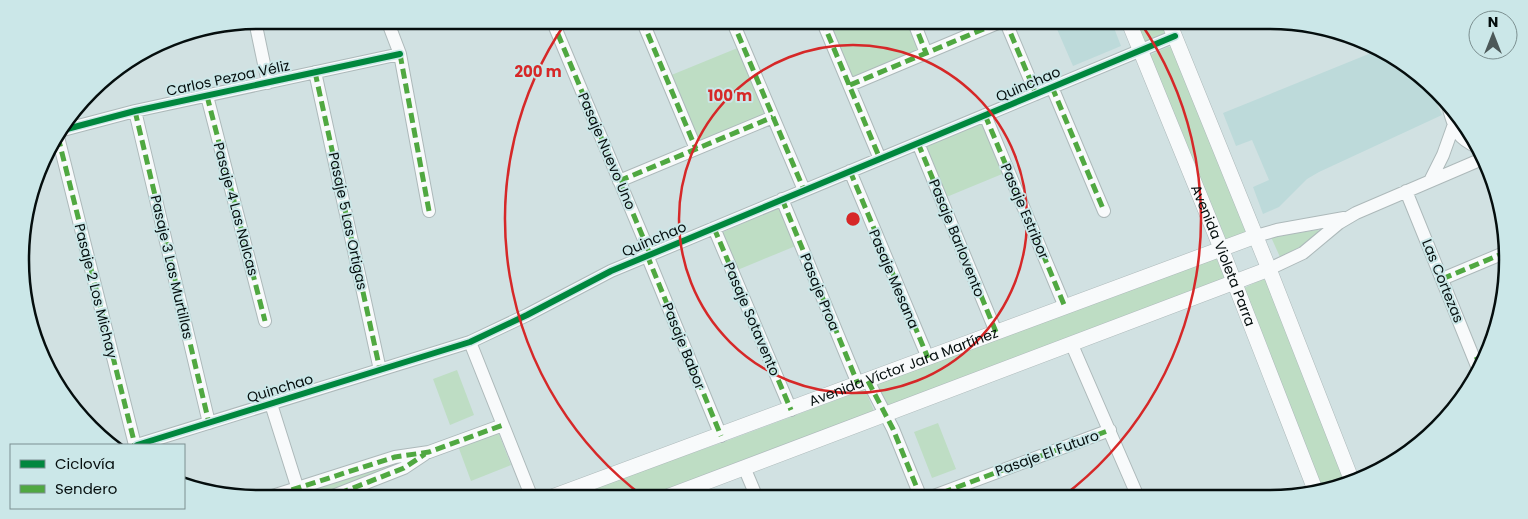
<svg xmlns="http://www.w3.org/2000/svg" width="1528" height="519" viewBox="0 0 1528 519" font-family="Poppins,sans-serif">
<style>
.built{fill:#bddada}
.green{fill:#beddc4}
.lines{fill:none;stroke-linecap:round;stroke-linejoin:round}
.minor-casing{stroke:#adb9ba;stroke-width:14}
.major-casing{stroke:#adb9ba;stroke-width:16}
.minor{stroke:#f8fafb;stroke-width:12}
.major{stroke:#f8fafb;stroke-width:15}
.quiet{stroke:#50a841;stroke-width:5;stroke-dasharray:10 5;stroke-linecap:butt}
.cycleway-casing{stroke:#cbe7e8;stroke-width:9}
.cycleway{stroke:#00873e;stroke-width:6}
.ring{fill:none;stroke:#d62828;stroke-width:2.5}
.labels{text-anchor:middle;stroke-width:4;stroke-linejoin:round;paint-order:stroke}
.street-label{font-size:14px;fill:#050e0e;stroke:#cbe7e8}
.rim{fill:none;stroke:#050e0e;stroke-width:2.5}
.centre{fill:#d62828;stroke:#cbe7e8;stroke-width:2.5}
.ring-label{font-size:15px;text-anchor:middle;font-weight:bold;fill:#d62828;stroke:#cbe7e8;stroke-width:4;stroke-linejoin:round;paint-order:stroke}
</style>
<rect width="100%" height="100%" fill="#d1e1e2"/>
<path class="built" d="M1053 20H1111L1121 46 1073 66Z
M1376 51 1414 69 1430 88 1442 115 1319 172 1307 179 1279 207 1263 214 1253 187 1269 180 1252 140 1236 146 1223 113Z"/>
<path class="green" d="M827 20H909L920 50 854 78 851 76Z
M1135 20H1161L1165 33 1148 41H1143Z
M740 47 766 114 698 143 669 76Z
M1168 47H1172L1246 232 1226 240 1150 55Z
M981 123H985L1007 172 944 198 925 148 926 145Z
M779 207 798 245 735 271 721 233Z
M1317 230 1320 231 1306 244 1280 257 1271 237Z
M1216 257 1225 279 887 406 877 384Z
M1263 279 1266 281 1347 483 1322 490 1244 288Z
M457 370 474 415 450 425 433 379Z
M863 390 866 392 874 411 740 461 647 498H570L574 494 721 443Z
M938 423 956 469 932 478 914 432Z
M497 433 499 434 511 465 471 481 458 446Z
M413 457 397 468 315 499H308L305 490Z
M973 484 978 498H938Z"/>
<g class="lines">
<defs>
<path id="minor" d="M387 20 400 54 429 211
M552 20 650 254
M642 20 696 149
M732 20 804 190
M822 20 880 159
M913 20 926 53
M1005 20 1036 94
M255 21 268 83
M315 72 380 370
M850 85 1005 20
M1052 87 1104 211
M207 96 265 321
M1449 109C1455 131 1457 138 1479 148
M135 111 209 423
M985 115 1065 307
M63 130 135 111 400 54
M58 137 135 445
M918 143 996 332
M850 171 928 358
M619 181 773 117
M1430 181 1443 155 1453 127
M1406 191 1479 371
M782 199 858 384
M714 228 791 410
M1256 236 1277 230 1344 218
M647 255 721 436
M1269 269 1303 253 1339 223 1356 213 1482 159
M1442 279 1504 253
M470 342 532 498
M1072 345 1138 497
M868 381 893 429 921 498
M271 404 301 499
M137 445 470 342 527 315 611 271 1175 36
M744 467 757 498
M928 498 1110 430
M263 499 395 457 429 452 503 425
M325 499 404 468 425 454"/>
<g id="major">
<path id="s1" d="M1128 20 1221 248 1316 492"/>
<path d="M1168 20 1269 269 1352 481"/>
<path id="s2" d="M549 498 1256 236"/>
<path d="M664 498 1269 269"/>
</g>
</defs>
<use href="#minor" class="minor-casing"/>
<use href="#major" class="major-casing"/>
<use href="#minor" class="minor"/>
<use href="#major" class="major"/>
<path class="quiet" d="M552 20 650 254
M642 20 696 149
M732 20 804 190
M822 20 880 159
M913 20 926 53
M1005 20 1036 94
M400 54 429 211
M315 72 380 370
M850 85 1005 20
M1052 87 1104 211
M207 96 265 321
M135 111 209 423
M985 115 1065 307
M58 137 135 445
M918 143 996 332
M850 171 928 358
M619 181 773 117
M782 199 858 384
M714 228 791 410
M647 255 721 436
M1442 279 1504 253
M1475 360 1486 355
M868 381 893 429 921 498
M928 498 1110 430
M263 499 395 457 429 452 503 425
M325 499 404 468 425 454"/>
<defs>
<path id="cycleway" d="M63 130 135 111 400 54
M137 445 470 342 527 315 611 271 1175 36"/>
</defs>
<use href="#cycleway" class="cycleway-casing"/>
<use href="#cycleway" class="cycleway"/>
</g>
<g class="ring">
<circle cx="853" cy="219" r="174"/>
<path d="M644 497A348 348 0 0 1 566 22M1140 22A348 348 0 0 1 1062 497"/>
</g>
<g class="labels">
<g class="street-label">
<text transform="translate(228 78) rotate(-12)" y="5">Carlos Pezoa Véliz</text>
<text transform="translate(1028 84) rotate(-23)" y="5">Quinchao</text>
<text transform="translate(607 151) rotate(67)" y="5">Pasaje Nuevo Uno</text>
<text transform="translate(236 209) rotate(75)" y="5">Pasaje 4 Las Nalcas</text>
<text transform="translate(1025 211) rotate(67)" y="5">Pasaje Estribor</text>
<text transform="translate(348 221) rotate(78)" y="5">Pasaje 5 Las Ortigas</text>
<text transform="translate(957 238) rotate(68)" y="5">Pasaje Barlovento</text>
<text transform="translate(654 239) rotate(-23)" y="5">Quinchao</text>
<text dy="5" stroke="none"><textPath href="#s1" startOffset="254">Avenida Violeta Parra</textPath></text>
<text transform="translate(172 267) rotate(77)" y="5">Pasaje 3 Las Murtillas</text>
<text transform="translate(894 279) rotate(67)" y="5">Pasaje Mesana</text>
<text transform="translate(1443 281) rotate(68)" y="5">Las Cortezas</text>
<text transform="translate(96 291) rotate(76)" y="5">Pasaje 2 Los Michay</text>
<text transform="translate(820 292) rotate(68)" y="5">Pasaje Proa</text>
<text transform="translate(752 319) rotate(67)" y="5">Pasaje Sotavento</text>
<text transform="translate(684 346) rotate(68)" y="5">Pasaje Babor</text>
<text dy="5" stroke="none"><textPath href="#s2" startOffset="378">Avenida Víctor Jara Martínez</textPath></text>
<text transform="translate(280 388) rotate(-17)" y="5">Quinchao</text>
<text transform="translate(1047 453) rotate(-20)" y="5">Pasaje El Futuro</text>
</g>
</g>
<path d="M0 0H1528V519H0ZM259 29H1269A230 230 0 0 1 1499 259V260A230 230 0 0 1 1269 490H259A230 230 0 0 1 29 260V259A230 230 0 0 1 259 29Z" fill="#cbe7e8" fill-rule="evenodd"/>
<path class="rim" d="M259 29H1269A230 230 0 0 1 1499 259V260A230 230 0 0 1 1269 490H259A230 230 0 0 1 29 260V259A230 230 0 0 1 259 29Z"/>
<circle cx="853" cy="219" r="8" class="centre"/>
<g class="ring-label">
<text x="538" y="77">200 m</text>
<text x="730" y="101">100 m</text>
</g>
<rect x="10" y="444" width="175" height="65" fill="#cbe7e8" stroke="#7c9091"/>
<rect x="20" y="460" width="25" height="8" fill="#00873e" stroke="#7c9091"/>
<text x="55" y="469" font-size="15" fill="#050e0e">Ciclovía</text>
<rect x="20" y="485" width="25" height="8" fill="#50a841" stroke="#7c9091"/>
<text x="55" y="494" font-size="15" fill="#050e0e">Sendero</text>
<g transform="translate(1493 35)"><circle r="24" fill="#cbe7e8" stroke="#7c9091"/>
<path d="M0-4L9 19L0 12L-9 19Z" fill="#4c5858"/>
<text y="-8" font-size="14" font-weight="bold" text-anchor="middle" fill="#050e0e">N</text>
</g>
</svg>
